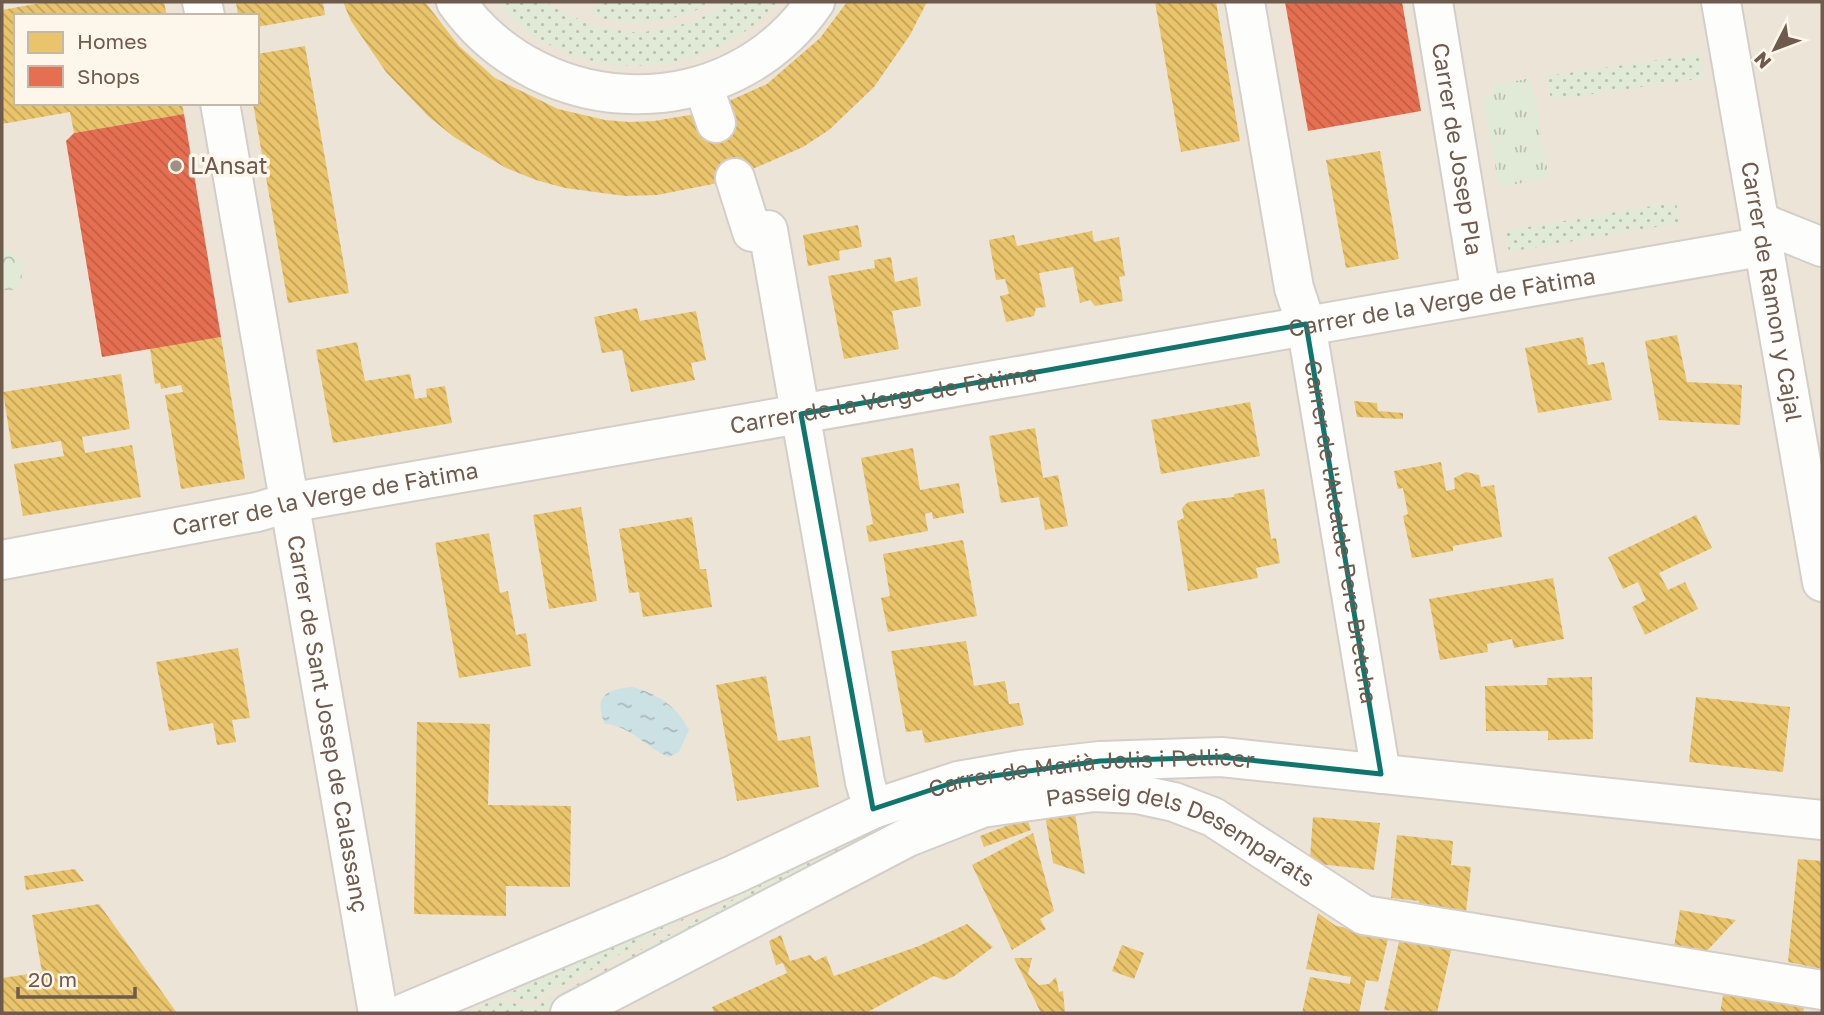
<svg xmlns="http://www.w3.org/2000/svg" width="1824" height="1015" viewBox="0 0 1824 1015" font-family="'Golos Text',sans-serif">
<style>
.residential{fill:#ede4d8;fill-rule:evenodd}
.grass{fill:url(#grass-dots)}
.forest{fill:url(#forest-crowns)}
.park{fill:url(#park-tufts)}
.water{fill:url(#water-ripples)}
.homes{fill:url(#homes-back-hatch)}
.shops{fill:url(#shops-back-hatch)}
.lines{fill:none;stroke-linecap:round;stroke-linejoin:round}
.minor-casing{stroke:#d3cec8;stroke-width:42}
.minor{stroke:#fdfdfc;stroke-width:38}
.marked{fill:none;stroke:#0f766e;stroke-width:5;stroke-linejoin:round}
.poi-dot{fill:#9e9084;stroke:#fdf6ea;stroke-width:2.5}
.labels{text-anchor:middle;stroke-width:7;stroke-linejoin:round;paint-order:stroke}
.street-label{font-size:23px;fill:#6f5b4d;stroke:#fdf6ea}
.poi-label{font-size:23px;fill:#6f5b4d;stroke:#fdf6ea;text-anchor:start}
</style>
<defs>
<pattern id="grass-dots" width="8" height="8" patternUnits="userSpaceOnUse" patternTransform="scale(1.75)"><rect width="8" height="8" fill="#e1ead6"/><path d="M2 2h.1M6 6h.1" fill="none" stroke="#bbc1b0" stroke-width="1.8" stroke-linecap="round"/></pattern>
<pattern id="forest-crowns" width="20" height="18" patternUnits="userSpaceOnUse" patternTransform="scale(1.75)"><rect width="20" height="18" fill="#e1ead6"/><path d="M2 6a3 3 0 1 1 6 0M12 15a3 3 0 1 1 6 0" fill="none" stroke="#bbc1b0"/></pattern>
<pattern id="park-tufts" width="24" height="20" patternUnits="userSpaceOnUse" patternTransform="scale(1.75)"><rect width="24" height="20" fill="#e1ead6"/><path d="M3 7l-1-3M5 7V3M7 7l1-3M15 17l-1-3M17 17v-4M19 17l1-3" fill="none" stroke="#bbc1b0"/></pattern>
<pattern id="water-ripples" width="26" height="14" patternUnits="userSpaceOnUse" patternTransform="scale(1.75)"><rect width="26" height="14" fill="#cce1e4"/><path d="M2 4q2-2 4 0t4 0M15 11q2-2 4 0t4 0" fill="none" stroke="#aab9bb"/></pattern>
<pattern id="homes-back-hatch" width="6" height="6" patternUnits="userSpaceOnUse" patternTransform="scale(1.75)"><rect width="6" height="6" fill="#e9c46a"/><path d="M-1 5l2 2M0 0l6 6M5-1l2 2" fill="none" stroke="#c1a259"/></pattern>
<pattern id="shops-back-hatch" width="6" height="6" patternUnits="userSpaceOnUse" patternTransform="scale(1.75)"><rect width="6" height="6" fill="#e76f51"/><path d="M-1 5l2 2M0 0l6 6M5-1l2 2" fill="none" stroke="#bf5e45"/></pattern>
</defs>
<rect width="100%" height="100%" fill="#f4f1ea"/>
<path class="residential" d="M2 2H1822V1013H2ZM16 16H257V103H16Z"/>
<path class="grass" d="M495 2H544L595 27 640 33 694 22 728 2H778C704 86 570 88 495 2Z
M596 2H713C676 22 632 30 592 15Z
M1701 54 1705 78 1551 100 1547 76Z
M1676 202 1680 223 1509 252 1505 231Z
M965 790 544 1013H464L497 999 533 1008 833 845Z
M733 893 532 1002 504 995 632 937 634 939 649 929Z"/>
<path class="forest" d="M2 248 16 254 23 263 21 285 13 290H2Z"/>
<path class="park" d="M1531 78 1549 178 1499 187 1483 98 1493 96 1492 85Z"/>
<path class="water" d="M633 687C659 695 676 705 689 730L679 752 668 757C645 747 631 726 605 724 593 696 606 689 633 687Z"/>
<path class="homes" d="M46 2H164L167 16H16V103H182L184 114 74 133 70 112 2 124V10Z
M236 2H323L325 15 257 27V16H238Z
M343 2H425L459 46 495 78 558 109 605 120 629 122 654 121 702 113 767 84 820 38 847 2H927L910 35 874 87 829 130 803 147 723 182 657 195 625 196 565 188 536 180 506 168 454 137 428 116 386 72 351 21Z
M1155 2H1216L1240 141 1181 152Z
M305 46 349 293 288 303 253 103H257V54Z
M1380 151 1399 259 1346 268 1326 160Z
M858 225 862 247 839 251 840 260 808 266 803 235Z
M1092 231 1094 242 1119 237 1125 276 1119 277 1123 301 1095 306 1090 300 1080 303 1073 267 1039 273 1046 307 1036 308 1034 316 1006 322 1000 296 1009 294 1005 279 996 280 989 240 1014 235 1017 246Z
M891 257 895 282 917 277 921 306 892 311 899 349 844 359 828 276 875 268 874 260Z
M637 308 640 321 696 311 706 360 691 363 695 380 631 392 622 350 602 353 594 317Z
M1677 335 1687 382 1742 385 1740 425 1659 420 1645 341Z
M221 337 245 479 181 489 165 395 183 392 181 385 161 389 160 383 155 384 150 348Z
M1583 337 1588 365 1604 362 1612 400 1538 413 1525 348Z
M357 342 365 381 410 374 415 399 427 397 426 389 445 386 452 423 333 443 316 350Z
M121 374 130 429 82 437 85 453 132 445 141 497 23 516 14 464 64 456 61 441 12 449 3 392Z
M1354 401 1377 403 1378 411 1403 413V419L1357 417Z
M1250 402 1260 456 1161 474 1151 420Z
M1035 428 1043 478 1058 475 1068 526 1045 530 1039 497 1001 503 989 436Z
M913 448 920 490 959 483 964 513 933 519 932 512 925 514 928 531 869 542 866 526 873 524 861 458Z
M1441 462 1446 491 1455 489 1454 478 1466 472 1479 475 1481 487 1494 485 1502 537 1453 546V551L1412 558 1403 516 1408 514 1403 488 1398 489 1394 471Z
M1264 489 1271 539 1276 538 1280 563 1256 568 1258 578 1188 591 1177 521 1184 518 1182 508 1188 502 1234 497V494Z
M581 507 597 601 549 609 533 515Z
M1696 515 1712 548 1659 573 1668 590 1685 582 1698 609 1645 635 1632 607 1646 600 1638 582 1623 589 1608 557Z
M692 517 700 569H706L712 607 643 617 639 592 629 593 619 529Z
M489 533 500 593 508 591 516 635 526 633 531 666 459 678 435 543Z
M963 540 977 616 888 632 881 598 890 596 883 554Z
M1553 578 1564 639 1514 648 1512 639 1487 644 1488 652 1440 660 1429 599Z
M966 641 974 686 1005 681 1009 704 1019 703 1024 725 925 743 922 730 906 732 891 651Z
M238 648 250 718 232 720 236 742 217 745 213 723 169 731 156 662Z
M766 676 778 741 810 736 819 787 737 801 716 685Z
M1592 677 1593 739 1548 740V731H1486L1485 686 1547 685V678Z
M1696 697 1790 707 1783 772 1689 762Z
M417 722 490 724 488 805 571 806 570 887 506 886V916L414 914Z
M1074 808 1085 874 1053 863 1045 815Z
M1313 817 1380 823 1374 870 1319 864 1310 858Z
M1027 818 1031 830 984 847 980 836Z
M1033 833 1054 911 1040 919 1046 929 1012 950 972 865Z
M1397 835 1453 841 1451 865 1471 867 1466 912 1418 907 1419 901 1391 898Z
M1798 859 1822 861V969L1788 962Z
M75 869 84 881 26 890 24 876Z
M99 904 177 1013H2V978L42 972 32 915Z
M1680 910 1736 920 1703 955 1673 953Z
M1318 913 1336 926 1389 935 1378 982 1366 980 1359 1013H1302L1310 977 1350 984 1351 977 1306 969Z
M967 924 993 947 953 977 944 980 934 976 866 1013H714L712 1007 787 973 783 963 776 965 769 941 781 935 790 961 810 955 815 961 826 956 834 976 919 946Z
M1400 937 1452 946 1437 1013 1384 1010Z
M1122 945 1144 953 1134 979 1112 971Z
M1014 958H1032L1028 974 1039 985 1049 984 1056 977 1059 992 1063 991 1065 1013H1041Z
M1724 990 1805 1004 1803 1013H1720Z"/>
<path class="shops" d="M1285 2H1402L1421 111 1308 131Z
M184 114 221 337 102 357 66 141 74 133Z"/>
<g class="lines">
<defs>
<g id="minor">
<path d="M202 2 205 16"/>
<path d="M456 2C543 123 729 127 815 2"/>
<path id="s1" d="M1245 2 1294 288 1306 324 1381 774"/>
<path id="s2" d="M1433 2 1481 295"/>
<path id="s3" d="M1721 2 1822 582"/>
<path d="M703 85 716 123"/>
<path id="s4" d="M220 103 378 1013"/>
<path d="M735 178 752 232 768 230 865 782 873 809"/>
<path d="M1762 223 1822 247"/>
<path id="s5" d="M2 560 257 512 288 503 1766 246"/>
<path id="s6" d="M404 1013 733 875 873 809 958 781 1021 770 1100 761 1221 757 1822 820"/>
<path id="s7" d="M570 1013 908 837 982 808 1094 792 1137 794 1174 802 1213 817 1364 915 1822 990"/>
</g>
</defs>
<use href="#minor" class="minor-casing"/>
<use href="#minor" class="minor"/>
</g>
<path class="marked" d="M1306 324 1381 774 1221 757 1100 761 958 781 873 809 801 414Z"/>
<circle class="poi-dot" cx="176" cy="166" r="7"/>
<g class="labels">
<g class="street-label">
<text dy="8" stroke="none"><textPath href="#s2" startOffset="149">Carrer de Josep Pla</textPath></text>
<text dy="8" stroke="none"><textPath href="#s3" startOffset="294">Carrer de Ramon y Cajal</textPath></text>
<text dy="8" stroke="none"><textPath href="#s5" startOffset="1463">Carrer de la Verge de Fàtima</textPath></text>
<text dy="8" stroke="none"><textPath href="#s5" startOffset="896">Carrer de la Verge de Fàtima</textPath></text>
<text dy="8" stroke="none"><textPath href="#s5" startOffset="329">Carrer de la Verge de Fàtima</textPath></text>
<text dy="8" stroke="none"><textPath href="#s1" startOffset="539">Carrer de l'Alcalde Pere Bretcha</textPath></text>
<text dy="8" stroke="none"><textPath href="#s4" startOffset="630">Carrer de Sant Josep de Calassanç</textPath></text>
<text dy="8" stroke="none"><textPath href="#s6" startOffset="735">Carrer de Marià Jolis i Pellicer</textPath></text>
<text dy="8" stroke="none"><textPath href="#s7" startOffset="670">Passeig dels Desemparats</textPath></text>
</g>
<g class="poi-label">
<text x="190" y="174">L'Ansat</text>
</g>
</g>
<rect width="1824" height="1015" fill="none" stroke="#6f5b4d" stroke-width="7"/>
<rect x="14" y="14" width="245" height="91" fill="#fdf6ea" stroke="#c4b8ab" stroke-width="2"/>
<rect x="28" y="32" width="35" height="21" fill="#e9c46a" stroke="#c4b8ab" stroke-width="2"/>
<text x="77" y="49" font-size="21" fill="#6f5b4d">Homes</text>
<rect x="28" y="66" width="35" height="21" fill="#e76f51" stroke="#c4b8ab" stroke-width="2"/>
<text x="77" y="84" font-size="21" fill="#6f5b4d">Shops</text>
<g transform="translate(1775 49) rotate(228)" stroke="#fdf6ea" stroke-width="5" paint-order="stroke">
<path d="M0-5L12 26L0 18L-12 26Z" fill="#6f5b4d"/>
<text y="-10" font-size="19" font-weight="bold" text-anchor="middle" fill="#6f5b4d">N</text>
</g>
<path d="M18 987v10h117v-10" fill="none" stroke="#6f5b4d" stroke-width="3.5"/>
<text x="28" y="987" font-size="21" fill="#6f5b4d" stroke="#fdf6ea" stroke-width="5" paint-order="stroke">20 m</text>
</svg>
